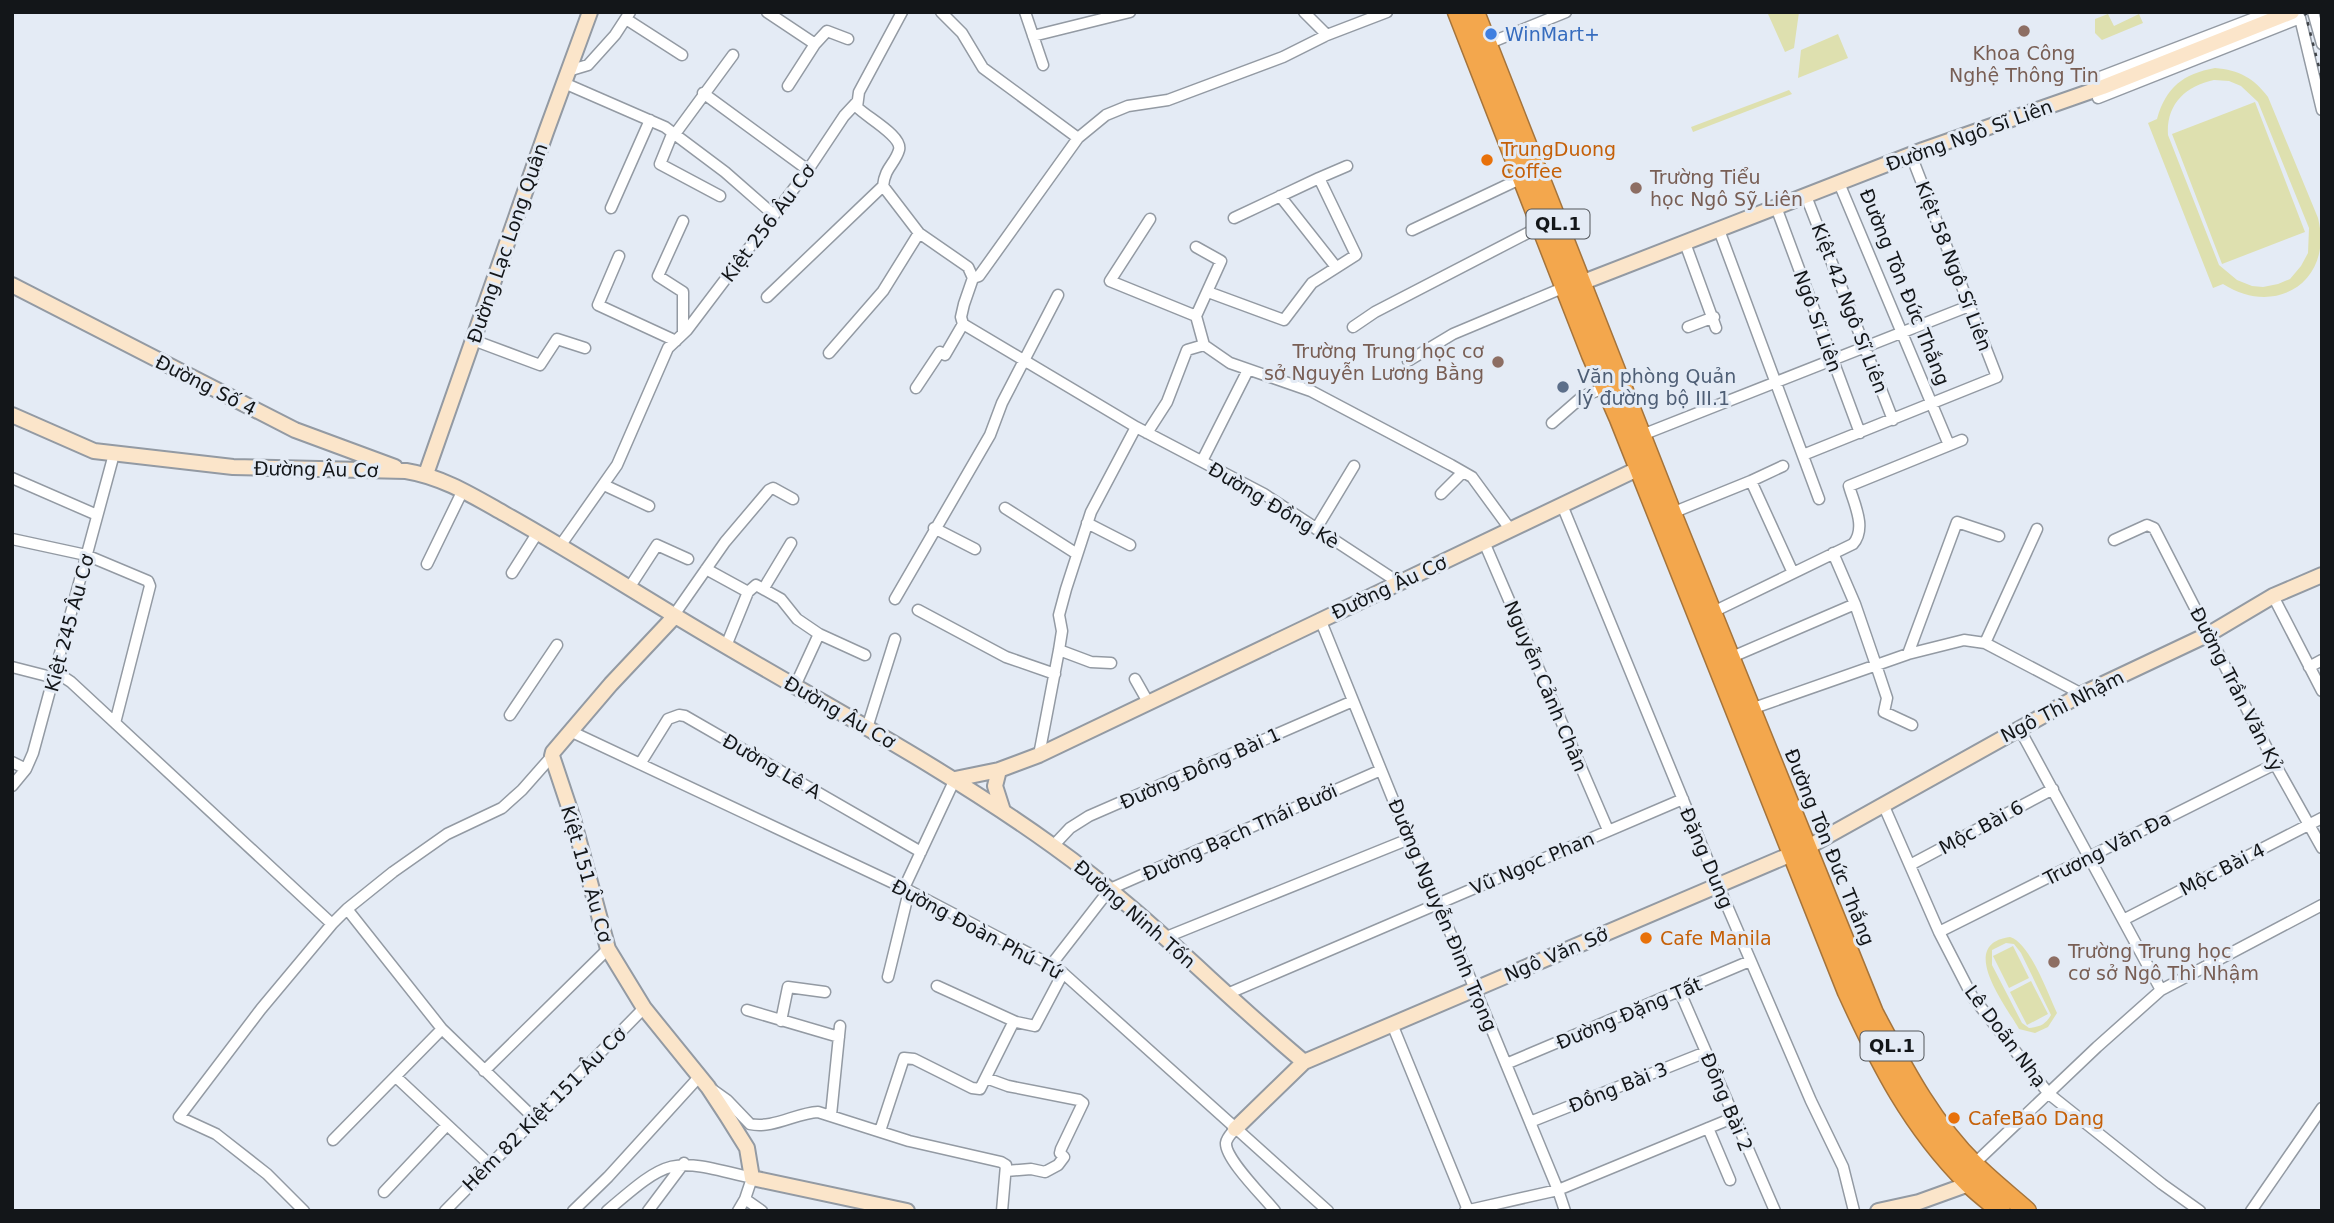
<svg xmlns="http://www.w3.org/2000/svg" width="2334" height="1223" viewBox="0 0 2334 1223" font-family="'DejaVu Sans',sans-serif">
<style>
.green{fill:#dee0af;fill-rule:evenodd}
.lines{fill:none;stroke-linecap:round;stroke-linejoin:round}
.street-casing{stroke:#939aa3;stroke-width:13}
.secondary-casing{stroke:#939aa3;stroke-width:18}
.highway-casing{stroke:#a5743b;stroke-width:21}
.street{stroke:#fff;stroke-width:10}
.secondary{stroke:#fbe5ca;stroke-width:14}
.highway{stroke:#f3a74d;stroke-width:18}
.rail{stroke:#3f4348;stroke-width:2.5;stroke-dasharray:3.5 7;stroke-linecap:butt}
.education-dot{fill:#8d6e63;stroke:#e4ebf5;stroke-width:2.5}
.shop-dot{fill:#3f7fe0;stroke:#e4ebf5;stroke-width:2.5}
.food-dot{fill:#e8710a;stroke:#e4ebf5;stroke-width:2.5}
.service-dot{fill:#5c6f8a;stroke:#e4ebf5;stroke-width:2.5}
.labels{text-anchor:middle;stroke-width:6;stroke-linejoin:round;paint-order:stroke}
.shield{fill:#e4ebf5;stroke:#52565b;stroke-width:2}
.shield-label{font-size:18px;font-weight:bold;fill:#131619}
.shop-label{font-size:19px;fill:#366cbe;stroke:#e4ebf5;text-anchor:start}
.education-label{font-size:19px;fill:#785e54;stroke:#e4ebf5;text-anchor:start}
.street-label{font-size:19px;fill:#131619;stroke:#e4ebf5}
.food-label{font-size:19px;fill:#c56008;stroke:#e4ebf5;text-anchor:start}
.service-label{font-size:19px;fill:#4e5e75;stroke:#e4ebf5;text-anchor:start}
</style>
<rect width="100%" height="100%" fill="#e4ebf5"/>
<path class="green" d="M1771 12H1799L1794 48 1785 52 1768 14Z
M2108 14 2114 26 2139 14 2143 23 2102 40 2095 33V19Z
M1838 34 1848 58 1798 78 1801 50Z
M2215 68C2239 70 2254 78 2268 97L2318 218C2334 281 2276 318 2223 284L2213 288 2148 123 2157 119C2166 87 2183 74 2215 68ZM2214 80 2229 81 2241 86 2258 102 2309 228 2308 253 2301 266 2290 279 2278 284 2263 287 2252 286 2237 280 2219 265 2168 135C2166 105 2185 86 2214 80Z
M1789 90 1792 94 1693 132 1691 127Z
M2255 102 2305 232 2222 264 2172 134Z
M2010 937C2030 943 2048 994 2057 1013L2048 1027 2035 1033 2019 1029C2005 1004 1957 944 2010 937ZM2006 943 2014 944 2021 953 2051 1015C2046 1024 2040 1027 2029 1028L2022 1023 1992 965V950Z
M2013 946 2029 978 2009 988 1993 956Z
M2031 981 2048 1014 2027 1025 2010 992Z"/>
<g class="lines">
<defs>
<path id="street" d="M767 12 815 44 788 86
M902 12 859 92 857 107C866 117 903 136 899 150 895 164 885 167 883 186L919 233 968 267 973 278 964 304 961 317 963 324 1136 427 1264 494 1398 582
M941 12 962 33 983 68 1078 138
M1025 12 1043 65
M1304 12 1327 35
M2313 12 2322 44
M626 19 682 55
M1033 36 1130 12
M815 44 827 31 848 39
M1487 44 1566 12
M568 71 588 65 615 35 630 12
M564 83 665 127 725 172 774 215
M2094 90 2095 79 2270 12
M703 93 808 170
M2098 98 2300 18 2322 110
M673 132 660 164 720 196
M675 134 733 55
M1319 178 1347 166
M1839 183 1949 445
M1280 196 1336 267
M1806 196 1893 420
M1776 207 1860 433
M611 208 650 120
M1150 219 1110 281 1196 316
M683 221 658 276 683 292V333
M1412 230 1522 178
M1719 230 1819 499
M1685 243 1716 328
M1196 247 1221 261 1196 316 1204 345
M619 256 598 305 676 341
M973 278 979 276 1078 138 1106 115 1128 106 1168 100 1283 57 1327 35 1387 12
M1208 292 1284 320 1312 283 1356 255 1319 178 1234 218
M767 297 883 186
M1353 327 1375 312 1541 226
M1688 327 1714 317
M473 340 540 365 557 339 585 348
M1204 345 1230 363 1311 391 1451 465 1472 477 1510 529
M829 353 883 291 919 233
M1408 361 1453 334 1565 287
M916 388 940 352 945 355 963 324
M1552 423 1583 396 1605 388
M1147 433 1167 402 1187 350 1204 345
M1642 435 1969 306
M1803 455 1997 377 1911 155
M1202 461 1248 370
M12 478 97 515
M1751 481 1793 573
M604 485 649 506
M1441 494 1463 472
M1562 505 1718 885 1811 1101 1843 1167 1854 1211
M1005 508 1077 554
M1672 513 1751 481 1783 466
M1087 523 1130 545
M934 528 975 549
M1316 529 1354 466
M12 539 86 555 148 581 150 586 115 723
M2114 540 2147 525 2154 528 2275 764 2322 848
M1484 542 1608 830
M560 546 617 465 668 348 687 330 808 170 844 116 857 102
M1833 553 1855 604 1876 665 1887 698 1884 712 1912 725
M427 564 463 490
M706 569 748 592
M512 573 538 532
M629 588 657 545 688 559
M764 588 791 543
M2273 596 2322 691
M895 599 990 435 1002 403 1058 295
M918 610 1006 657 1055 674
M1713 612 1853 544C1867 528 1854 504 1849 486L1962 440
M674 615 725 542 769 490 773 488 793 499
M1320 619 1409 839 1475 989 1558 1190 1565 1211
M819 634 865 655
M1985 643 2037 529
M726 646 748 592 756 585 781 599 797 619 819 634 795 686
M1059 650 1091 662 1111 663
M1908 654 1957 522 1999 536
M1732 657 1855 604
M12 667 55 678
M2309 667 2322 660
M56 672 71 682 332 924
M1135 679 1148 702
M1751 709 1908 654 1964 640 1985 643 2082 694
M510 715 557 645
M867 728 895 639
M2019 728 2161 990
M570 731 904 888 1051 965 1063 973 1328 1211
M1039 755 1059 650 1062 631 1059 615 1066 589 1091 512 1136 427
M12 762 26 769
M640 764 668 719 679 715 685 716 921 852
M12 786 26 769 33 753 114 454
M1883 804 1939 932 1972 996 2049 1094 2162 1184 2200 1211
M1053 846 1070 828 1089 816 1353 701
M1910 865 2053 789
M904 888 955 779
M347 909 442 1029 534 1118
M2123 920 2322 818
M1939 932 2275 764
M1164 938 1409 839
M1051 965 1110 889 1381 770
M888 977 909 891
M937 986 1016 1022
M1680 992 1775 1211
M1227 994 1683 799
M747 1010 839 1037
M781 1021 788 987 825 992
M1392 1024 1468 1210
M1506 1064 1750 961
M484 1071 608 949
M396 1077 489 1164
M986 1078 1008 1086 1079 1100 1083 1103 1061 1149 1060 1153 1064 1157 1058 1165 1045 1172 1031 1169 1006 1171
M713 1090 727 1100 750 1124C773 1129 796 1113 818 1112L909 1141 1001 1162 1006 1165 1002 1211
M831 1115 840 1026
M1530 1122 1706 1052
M1708 1128 1730 1180
M1235 1129C1232 1133 1227 1137 1226 1143 1225 1159 1264 1197 1275 1211
M880 1131 904 1058 914 1059 972 1088 980 1089 1013 1023 1016 1022 1035 1026 1063 973
M333 1140 442 1029
M1974 1164 2097 1047 2161 990 2322 905
M384 1192 447 1125
M745 1199 762 1211
M304 1211 267 1174 216 1134 179 1117 261 1009 332 924 347 909 393 872 447 834 502 808 522 790 552 756
M445 1211 644 1008
M573 1211 608 1177 698 1078
M607 1211C671 1156 671 1158 752 1178L745 1199 738 1211
M648 1211 684 1163
M1465 1211 1558 1190 1735 1117
M2251 1211 2322 1108"/>
<path id="secondary" d="M1581 283 1923 150 2103 87 2292 12
M12 285 295 430 395 467
M12 415 94 451 233 467 406 471C443 477 473 496 505 514 557 543 608 575 659 606 790 687 928 756 1053 846 1143 910 1219 991 1304 1062
M426 474 546 132 590 12
M675 616 611 684 553 752 552 756 573 819 608 949 644 1008 708 1087 727 1116 747 1148 752 1178 907 1211
M999 770 995 786 1003 811
M955 779 999 770 1039 755 1648 464
M1235 1129 1304 1062 1808 847 2082 694 2209 634 2273 596 2322 575
M1878 1211 1919 1202 1969 1184"/>
<path id="highway" d="M1457 12 1591 355 1619 419 1847 992C1880 1064 1911 1126 1968 1183 1978 1193 1990 1202 2001 1211
M1475 12 1672 513 1874 1013C1903 1067 1931 1122 1975 1165 1991 1181 2010 1196 2027 1211"/>
</defs>
<use href="#street" class="street-casing"/>
<use href="#secondary" class="secondary-casing"/>
<use href="#highway" class="highway-casing"/>
<use href="#street" class="street"/>
<use href="#secondary" class="secondary"/>
<use href="#highway" class="highway"/>
<path class="rail" d="M2305 12 2322 79"/>
</g>
<g class="education-dot">
<circle cx="2024" cy="31" r="7"/>
<circle cx="1636" cy="188" r="7"/>
<circle cx="1498" cy="362" r="7"/>
<circle cx="2054" cy="962" r="7"/>
</g>
<circle class="shop-dot" cx="1491" cy="34" r="7"/>
<g class="food-dot">
<circle cx="1487" cy="160" r="7"/>
<circle cx="1646" cy="938" r="7"/>
<circle cx="1954" cy="1118" r="7"/>
</g>
<circle class="service-dot" cx="1563" cy="387" r="7"/>
<g class="labels">
<g class="shield">
<rect x="1526.5" y="209.5" width="63" height="29" rx="5"/>
<rect x="1860.5" y="1031.5" width="63" height="29" rx="5"/>
</g>
<g class="shield-label">
<text x="1558" y="230">QL.1</text>
<text x="1892" y="1052">QL.1</text>
</g>
<g class="shop-label">
<text x="1505" y="41">WinMart+</text>
</g>
<g class="education-label">
<text x="2024" y="60" text-anchor="middle">Khoa Công<tspan x="2024" dy="22">Nghệ Thông Tin</tspan></text>
<text x="1650" y="184">Trường Tiểu<tspan x="1650" dy="22">học Ngô Sỹ Liên</tspan></text>
<text x="1484" y="358" text-anchor="end">Trường Trung học cơ<tspan x="1484" dy="22">sở Nguyễn Lương Bằng</tspan></text>
<text x="2068" y="958">Trường Trung học<tspan x="2068" dy="22">cơ sở Ngô Thì Nhậm</tspan></text>
</g>
<g class="street-label">
<text transform="translate(1969 135) rotate(-20)" y="7">Đường Ngô Sĩ Liên</text>
<text transform="translate(768 223) rotate(-53)" y="7">Kiệt 256 Âu Cơ</text>
<text transform="translate(507 243) rotate(-71)" y="7">Đường Lạc Long Quân</text>
<text transform="translate(1954 266) rotate(69)" y="7">Kiệt 58 Ngô Sĩ Liên</text>
<text transform="translate(1905 287) rotate(68)" y="7">Đường Tôn Đức Thắng</text>
<text transform="translate(1850 308) rotate(69)" y="7">Kiệt 42 Ngô Sĩ Liên</text>
<text transform="translate(1818 321) rotate(70)" y="7">Ngô Sĩ Liên</text>
<text transform="translate(206 385) rotate(27)" y="7">Đường Số 4</text>
<text transform="translate(316 469) rotate(1)" y="7">Đường Âu Cơ</text>
<text transform="translate(1274 505) rotate(31)" y="7">Đường Đồng Kè</text>
<text transform="translate(1389 587) rotate(-25)" y="7">Đường Âu Cơ</text>
<text transform="translate(69 623) rotate(-75)" y="7">Kiệt 245 Âu Cơ</text>
<text transform="translate(1546 686) rotate(67)" y="7">Nguyễn Cảnh Chân</text>
<text transform="translate(2237 689) rotate(63)" y="7">Đường Trần Văn Kỷ</text>
<text transform="translate(2062 706) rotate(-27)" y="7">Ngô Thì Nhậm</text>
<text transform="translate(840 712) rotate(30)" y="7">Đường Âu Cơ</text>
<text transform="translate(772 766) rotate(30)" y="7">Đường Lê A</text>
<text transform="translate(1200 768) rotate(-24)" y="7">Đường Đồng Bài 1</text>
<text transform="translate(1981 827) rotate(-28)" y="7">Mộc Bài 6</text>
<text transform="translate(1240 832) rotate(-24)" y="7">Đường Bạch Thái Bưởi</text>
<text transform="translate(1830 847) rotate(68)" y="7">Đường Tôn Đức Thắng</text>
<text transform="translate(2107 848) rotate(-27)" y="7">Trương Văn Đa</text>
<text transform="translate(1707 858) rotate(67)" y="7">Đặng Dung</text>
<text transform="translate(1532 863) rotate(-23)" y="7">Vũ Ngọc Phan</text>
<text transform="translate(2222 869) rotate(-27)" y="7">Mộc Bài 4</text>
<text transform="translate(587 874) rotate(74)" y="7">Kiệt 151 Âu Cơ</text>
<text transform="translate(1135 914) rotate(41)" y="7">Đường Ninh Tốn</text>
<text transform="translate(1443 915) rotate(67)" y="7">Đường Nguyễn Đình Trọng</text>
<text transform="translate(977 929) rotate(28)" y="7">Đường Đoàn Phú Tứ</text>
<text transform="translate(1556 954) rotate(-23)" y="7">Ngô Văn Sở</text>
<text transform="translate(1629 1013) rotate(-23)" y="7">Đường Đặng Tất</text>
<text transform="translate(2006 1036) rotate(53)" y="7">Lê Doãn Nhạ</text>
<text transform="translate(1618 1087) rotate(-22)" y="7">Đồng Bài 3</text>
<text transform="translate(1727 1102) rotate(67)" y="7">Đồng Bài 2</text>
<text transform="translate(544 1109) rotate(-45)" y="7">Hẻm 82 Kiệt 151 Âu Cơ</text>
</g>
<g class="food-label">
<text x="1501" y="156">TrungDuong<tspan x="1501" dy="22">Coffee</tspan></text>
<text x="1660" y="945">Cafe Manila</text>
<text x="1968" y="1125">CafeBao Dang</text>
</g>
<g class="service-label">
<text x="1577" y="383">Văn phòng Quản<tspan x="1577" dy="22">lý đường bộ III.1</tspan></text>
</g>
</g>
<rect width="2334" height="1223" fill="none" stroke="#131619" stroke-width="28"/>
</svg>
